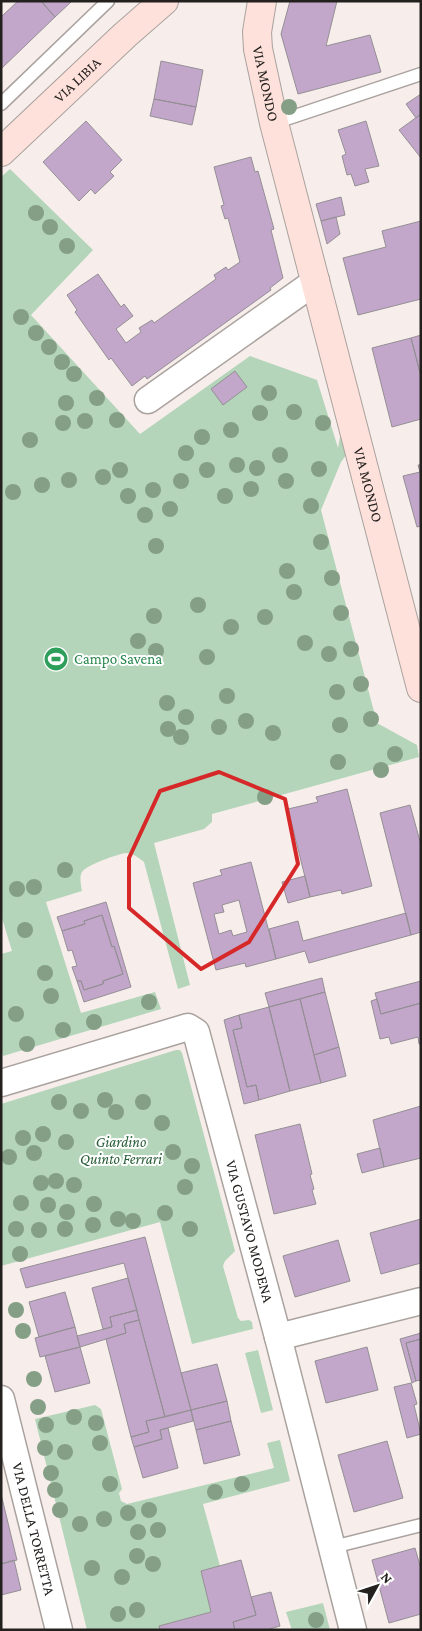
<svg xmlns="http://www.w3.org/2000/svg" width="422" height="1631" viewBox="0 0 422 1631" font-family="'Crimson Pro',serif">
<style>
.green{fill:#b4d5b9}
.building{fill:#c3a7ca;stroke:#948f95;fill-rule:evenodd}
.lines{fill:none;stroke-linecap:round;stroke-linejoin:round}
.lane-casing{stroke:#aaa29e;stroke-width:15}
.street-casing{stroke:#aaa29e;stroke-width:29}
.secondary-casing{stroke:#aaa29e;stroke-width:30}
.lane{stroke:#fff;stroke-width:12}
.street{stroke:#fff;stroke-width:26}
.secondary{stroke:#fee1db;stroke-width:28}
.tree{fill:#859f87}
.marked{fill:none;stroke:#d62828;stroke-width:4;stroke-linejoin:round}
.labels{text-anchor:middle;stroke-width:4;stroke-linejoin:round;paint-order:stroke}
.street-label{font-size:15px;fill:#23201e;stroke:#fff}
.leisure-label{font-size:15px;fill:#27864d;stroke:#fff;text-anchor:start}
.park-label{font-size:15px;font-style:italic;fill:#285e36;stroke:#fff}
</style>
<rect width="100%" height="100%" fill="#f7eeeb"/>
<path class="green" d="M10 169 93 250 31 315 140 434 250 356 317 380 338 448 347 399 357 440 341 462 321 510 377 723 417 745 419 757 212 814V822L204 829 154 843 190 985 178 989 144 862C139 858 133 853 126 853 118 854 86 865 82 872 79 877 81 885 82 891L46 902 81 1013 155 992 161 1009 3 1056 1 1049V954L12 951 1 915V177Z
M176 1050H180L182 1053 235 1251 225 1261 223 1266 238 1318 241 1321 249 1320 252 1322 253 1329 192 1344 160 1222 1 1266V1104Z
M258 1350 273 1410 261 1413 245 1353Z
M95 1405 101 1409 122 1489 119 1493 121 1501 127 1504 274 1468 267 1443 280 1440 290 1481 203 1504 220 1566 201 1571 211 1612 159 1626 160 1630H87L35 1419Z
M323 1603 330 1630H292L286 1612Z"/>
<path class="building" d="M18 1H41L55 17 1 69V17Z
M41 1H72L55 17Z
M290 1H337L326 46 370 35 381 72 298 94 281 34Z
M161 61 203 70 196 107 154 99Z
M421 94V114L416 118 406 104Z
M154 99 196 107 192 125 150 116Z
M421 114V158L399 130Z
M86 121 122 160 110 172 114 176 95 194 91 189 79 201 43 162Z
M366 121 379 166 365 169 369 182 355 186 351 174 347 175 342 156 346 154 338 130Z
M251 157 255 172 258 171 274 229 271 230 283 278 270 288 271 290 147 379 145 376 132 386 111 358 109 360 75 312 77 310 67 295 98 274 121 307 124 304 133 316 116 329 126 343 141 332 139 328 152 320 154 323 216 279 214 275 226 267 228 270 240 262 228 218 225 219 221 206 224 205 214 167Z
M341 197 345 215 321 221 316 204Z
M336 217 340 234 327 244 321 221Z
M421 221V299L358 315 343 258 386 247 382 231Z
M421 335V373H420L411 338Z
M411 338 421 376V419L392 427 372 348Z
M235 371 247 387 223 405 211 389Z
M418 465H421V526L417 527 403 476 420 472Z
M347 789 372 886 342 894 341 890 310 897 288 809 318 802 316 797Z
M410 805 421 845V932L411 935 380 813Z
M251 862 276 959 246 967 245 963 216 970 193 883 222 875 220 870ZM239 900 247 932 233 936 231 930 219 934 214 914 224 912 222 905Z
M305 876 310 897 288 903 282 882Z
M106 902 131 987 84 1002 77 981H81L84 990 103 984V981L123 974 114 946 112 947 102 915 84 921 85 924 62 931 57 917Z
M406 913 411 935 309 963 305 951 276 959 269 929 298 921 303 941Z
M102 915 112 947 114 946 123 974 103 981V984L84 990 81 981H77L72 967 77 966 72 950 68 951 62 931 85 924 84 921Z
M322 978 325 992 269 1007 265 993Z
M421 981V1003L381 1014 375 993Z
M325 992 339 1047 314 1055 300 999Z
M300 999 321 1083 290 1091 269 1007Z
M377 999 381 1014 421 1003V1044H419L418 1037 391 1044 389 1037 380 1039 371 1001Z
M269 1007 290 1091 259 1100 256 1085 247 1087 233 1030 242 1028 239 1015Z
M239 1015 242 1028 233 1030 247 1087 256 1085 259 1100 244 1104 224 1020Z
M339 1047 346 1076 321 1083 314 1055Z
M421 1106V1158L384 1167 373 1120Z
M300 1124 312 1174 310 1175 314 1189 312 1190 316 1204 274 1214 255 1135Z
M380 1148 384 1167 362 1173 357 1154Z
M421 1219V1263L381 1274 370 1233Z
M145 1237 191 1410 165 1417 124 1263 26 1288 20 1269Z
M338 1240 350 1281 295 1297 283 1256Z
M128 1278 137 1310 110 1317 112 1327 103 1329 92 1288Z
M65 1292 75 1327 39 1337 29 1302Z
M137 1310 139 1320 124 1324 126 1333 80 1347 77 1336 112 1327 110 1317Z
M139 1320 165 1417 146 1421 149 1432 131 1437 106 1339 126 1333 124 1324Z
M75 1327 80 1347 40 1357 35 1338Z
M421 1333V1339L406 1343 416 1381 412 1383 400 1339Z
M421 1339V1380L416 1381 406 1343Z
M80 1347 90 1383 55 1392 45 1356Z
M367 1347 378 1390 326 1403 315 1361Z
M217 1364 227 1401 191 1410 181 1373Z
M411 1383 417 1404 414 1405 421 1434 407 1438 394 1387Z
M227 1401 231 1421 196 1430 191 1410Z
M191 1410 193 1421 160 1430 162 1439 134 1447 131 1437 149 1432 146 1421Z
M231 1421 240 1455 204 1464 196 1430Z
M168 1428 178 1468 143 1478 134 1447 162 1439 160 1430Z
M387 1441 403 1498 354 1512 338 1455Z
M1 1494 17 1560 1 1564Z
M415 1548 421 1569V1614L389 1623 372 1560Z
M14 1560 21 1590 1 1595V1564Z
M241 1560 256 1615 233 1622 235 1630H160L159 1626 211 1612 201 1571Z
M271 1592 280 1626 266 1630H235L233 1622 256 1615 251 1597Z"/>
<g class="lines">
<defs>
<path id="lane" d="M1 104 108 1
M274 123 421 74
M333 1547 421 1525"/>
<g id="street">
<path d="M148 400 316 281"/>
<path id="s1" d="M1 1083 188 1027 196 1032 278 1337 353 1630"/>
<path d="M278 1337 421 1301"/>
<path id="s2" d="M1 1399 59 1630"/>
</g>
<g id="secondary">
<path id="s3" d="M262 1 257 32 258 49 274 123 421 688"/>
<path id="s4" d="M1 152 125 35 164 1"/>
</g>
</defs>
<use href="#lane" class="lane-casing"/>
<use href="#street" class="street-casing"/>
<use href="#secondary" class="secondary-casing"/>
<use href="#lane" class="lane"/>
<use href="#street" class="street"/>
<use href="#secondary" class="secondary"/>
</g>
<g class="tree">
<circle cx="289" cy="107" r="8"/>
<circle cx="36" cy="213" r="8"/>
<circle cx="50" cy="227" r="8"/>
<circle cx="67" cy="246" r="8"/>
<circle cx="21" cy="317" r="8"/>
<circle cx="36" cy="333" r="8"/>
<circle cx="49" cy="347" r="8"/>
<circle cx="62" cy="362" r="8"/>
<circle cx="74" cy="374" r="8"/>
<circle cx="269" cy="393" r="8"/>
<circle cx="97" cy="398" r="8"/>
<circle cx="66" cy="403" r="8"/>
<circle cx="294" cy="412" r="8"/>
<circle cx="260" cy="413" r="8"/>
<circle cx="117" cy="420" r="8"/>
<circle cx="85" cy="421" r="8"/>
<circle cx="63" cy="423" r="8"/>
<circle cx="323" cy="423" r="8"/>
<circle cx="231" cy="430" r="8"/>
<circle cx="202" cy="437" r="8"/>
<circle cx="30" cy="440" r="8"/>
<circle cx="186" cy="453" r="8"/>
<circle cx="280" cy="455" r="8"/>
<circle cx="237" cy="465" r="8"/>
<circle cx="257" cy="468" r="8"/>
<circle cx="319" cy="469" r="8"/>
<circle cx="120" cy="470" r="8"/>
<circle cx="207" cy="470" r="8"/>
<circle cx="103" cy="477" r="8"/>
<circle cx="69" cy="480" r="8"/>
<circle cx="181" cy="481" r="8"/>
<circle cx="286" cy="481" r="8"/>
<circle cx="42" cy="485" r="8"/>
<circle cx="251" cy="489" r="8"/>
<circle cx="153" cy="490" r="8"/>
<circle cx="13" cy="492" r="8"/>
<circle cx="128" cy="496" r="8"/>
<circle cx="225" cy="496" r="8"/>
<circle cx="311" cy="506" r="8"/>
<circle cx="170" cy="509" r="8"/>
<circle cx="145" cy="515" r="8"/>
<circle cx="321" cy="542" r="8"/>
<circle cx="156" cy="546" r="8"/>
<circle cx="287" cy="571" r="8"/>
<circle cx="332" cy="578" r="8"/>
<circle cx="294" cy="592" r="8"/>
<circle cx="198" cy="605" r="8"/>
<circle cx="341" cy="613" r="8"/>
<circle cx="154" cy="616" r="8"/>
<circle cx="265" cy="617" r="8"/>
<circle cx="231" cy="627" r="8"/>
<circle cx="138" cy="641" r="8"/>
<circle cx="305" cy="643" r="8"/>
<circle cx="351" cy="649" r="8"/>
<circle cx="156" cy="651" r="8"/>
<circle cx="329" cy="654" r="8"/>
<circle cx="207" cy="657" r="8"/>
<circle cx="361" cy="684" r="8"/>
<circle cx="337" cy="692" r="8"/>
<circle cx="227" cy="696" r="8"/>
<circle cx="167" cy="703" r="8"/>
<circle cx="186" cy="717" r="8"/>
<circle cx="371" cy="719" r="8"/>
<circle cx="246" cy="721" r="8"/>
<circle cx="340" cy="725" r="8"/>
<circle cx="219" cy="727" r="8"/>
<circle cx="168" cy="729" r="8"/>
<circle cx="273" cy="733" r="8"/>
<circle cx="181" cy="737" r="8"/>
<circle cx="395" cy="754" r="8"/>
<circle cx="338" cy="762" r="8"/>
<circle cx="381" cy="770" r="8"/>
<circle cx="265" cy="797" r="8"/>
<circle cx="65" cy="870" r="8"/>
<circle cx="34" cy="887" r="8"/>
<circle cx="17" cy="889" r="8"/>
<circle cx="25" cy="930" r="8"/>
<circle cx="45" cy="973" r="8"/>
<circle cx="51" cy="996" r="8"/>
<circle cx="149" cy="1002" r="8"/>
<circle cx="16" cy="1014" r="8"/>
<circle cx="94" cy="1022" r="8"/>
<circle cx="63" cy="1030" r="8"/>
<circle cx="27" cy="1044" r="8"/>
<circle cx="105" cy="1100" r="8"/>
<circle cx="59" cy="1102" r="8"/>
<circle cx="143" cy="1102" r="8"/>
<circle cx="81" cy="1111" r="8"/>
<circle cx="116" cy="1112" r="8"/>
<circle cx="162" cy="1123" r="8"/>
<circle cx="43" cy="1134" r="8"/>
<circle cx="23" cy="1138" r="8"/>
<circle cx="66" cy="1142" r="8"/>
<circle cx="173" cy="1152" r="8"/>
<circle cx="34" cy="1153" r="8"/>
<circle cx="9" cy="1157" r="8"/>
<circle cx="192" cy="1166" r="8"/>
<circle cx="56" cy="1181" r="8"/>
<circle cx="41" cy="1183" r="8"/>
<circle cx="74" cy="1185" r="8"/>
<circle cx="185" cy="1187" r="8"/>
<circle cx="21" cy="1203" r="8"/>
<circle cx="94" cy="1204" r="8"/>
<circle cx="48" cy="1205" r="8"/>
<circle cx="67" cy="1212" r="8"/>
<circle cx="165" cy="1213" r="8"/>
<circle cx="118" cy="1219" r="8"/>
<circle cx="133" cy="1221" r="8"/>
<circle cx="93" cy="1225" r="8"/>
<circle cx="16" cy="1229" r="8"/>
<circle cx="65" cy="1229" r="8"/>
<circle cx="190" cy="1229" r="8"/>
<circle cx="39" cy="1230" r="8"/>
<circle cx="20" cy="1254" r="8"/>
<circle cx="16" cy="1310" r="8"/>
<circle cx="23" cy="1331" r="8"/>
<circle cx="34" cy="1379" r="8"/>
<circle cx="38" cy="1407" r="8"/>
<circle cx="74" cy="1417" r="8"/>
<circle cx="96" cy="1423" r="8"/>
<circle cx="46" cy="1425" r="8"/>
<circle cx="100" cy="1443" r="8"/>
<circle cx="45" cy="1448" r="8"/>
<circle cx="65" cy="1452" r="8"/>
<circle cx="51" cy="1473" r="8"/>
<circle cx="110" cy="1484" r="8"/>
<circle cx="242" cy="1484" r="8"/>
<circle cx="55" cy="1490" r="8"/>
<circle cx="215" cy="1492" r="8"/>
<circle cx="60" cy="1510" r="8"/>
<circle cx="149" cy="1510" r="8"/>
<circle cx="128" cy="1513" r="8"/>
<circle cx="104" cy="1519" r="8"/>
<circle cx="80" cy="1524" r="8"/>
<circle cx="158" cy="1530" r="8"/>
<circle cx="138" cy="1532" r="8"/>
<circle cx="137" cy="1556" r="8"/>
<circle cx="153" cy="1564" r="8"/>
<circle cx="92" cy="1568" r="8"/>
<circle cx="122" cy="1577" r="8"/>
<circle cx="137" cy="1610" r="8"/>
<circle cx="118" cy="1614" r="8"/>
<circle cx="316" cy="1620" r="8"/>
</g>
<path class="marked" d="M219 772 285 799 298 864 249 942 201 969 129 908V858L160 791Z"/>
<defs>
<symbol id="stadium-disc" viewBox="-11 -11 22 22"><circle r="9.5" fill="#2e9e5b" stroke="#fff"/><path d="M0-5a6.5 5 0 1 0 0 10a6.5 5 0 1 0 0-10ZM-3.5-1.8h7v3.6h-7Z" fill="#fff"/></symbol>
</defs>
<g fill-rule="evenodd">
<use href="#stadium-disc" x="42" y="645" width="28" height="28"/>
</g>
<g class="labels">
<g class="street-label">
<text dy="5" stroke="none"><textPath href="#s4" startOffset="105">VIA LIBIA</textPath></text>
<text dy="5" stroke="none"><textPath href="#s3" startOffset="84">VIA MONDO</textPath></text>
<text dy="5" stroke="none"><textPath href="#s3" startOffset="498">VIA MONDO</textPath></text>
<text dy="5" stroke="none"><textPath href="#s1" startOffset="411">VIA GUSTAVO MODENA</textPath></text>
<text dy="5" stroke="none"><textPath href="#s2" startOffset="134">VIA DELLA TORRETTA</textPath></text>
</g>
<g class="leisure-label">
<text x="74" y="664">Campo Savena</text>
</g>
<g class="park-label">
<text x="121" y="1147">Giardino<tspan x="121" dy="17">Quinto Ferrari</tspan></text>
</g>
</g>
<rect width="422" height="1631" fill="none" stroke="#23201e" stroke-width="5"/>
<g transform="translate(377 1586) rotate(50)" stroke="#ffffff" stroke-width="4" paint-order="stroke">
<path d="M0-4L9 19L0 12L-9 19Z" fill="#23201e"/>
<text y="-8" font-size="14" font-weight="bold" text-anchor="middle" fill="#23201e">N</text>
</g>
</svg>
